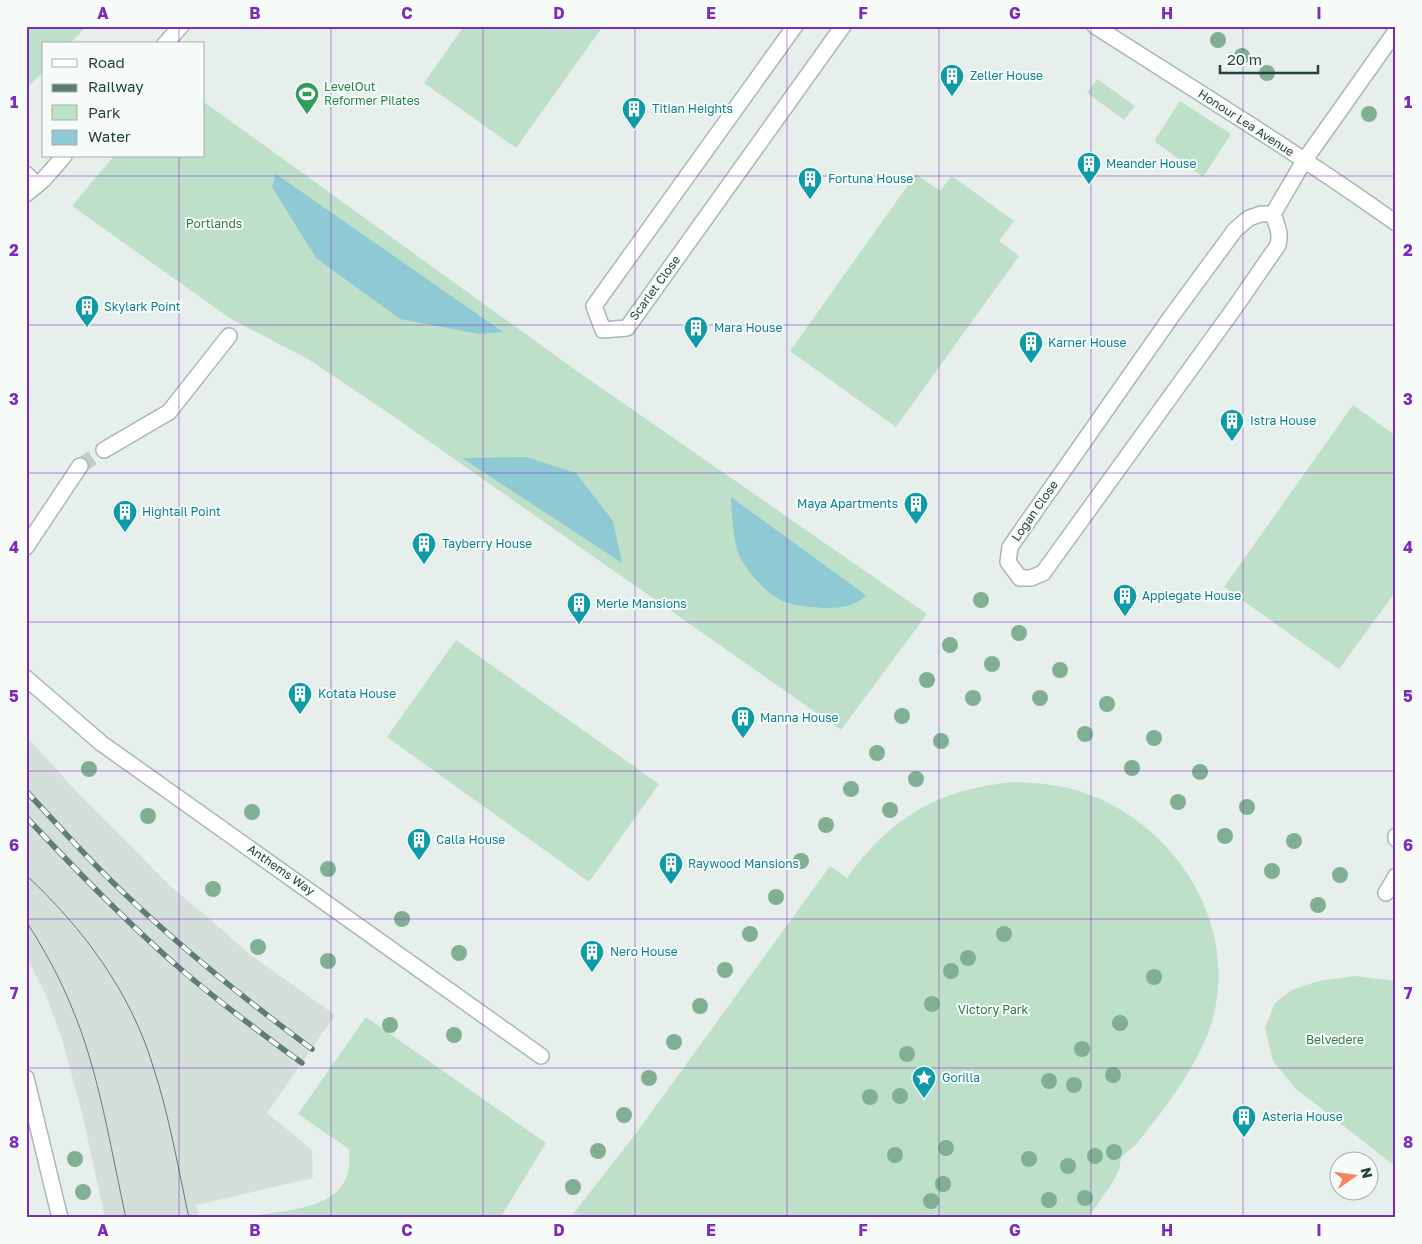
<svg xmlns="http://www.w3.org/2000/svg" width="1422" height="1244" viewBox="0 0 1422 1244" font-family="'Golos Text',sans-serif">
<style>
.built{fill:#d4dfda}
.green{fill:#bfe0c8;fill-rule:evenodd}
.water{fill:#8ec9d4}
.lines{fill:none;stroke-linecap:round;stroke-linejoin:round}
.pedestrian-tunnel{stroke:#bfccc8;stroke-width:15;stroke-dasharray:15 8;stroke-linecap:butt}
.service-casing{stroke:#a8b8b2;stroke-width:18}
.pedestrian-casing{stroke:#a8b8b2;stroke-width:18}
.minor-casing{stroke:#a8b8b2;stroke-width:18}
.tertiary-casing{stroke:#a8b8b2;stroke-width:18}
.service{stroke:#fff;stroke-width:15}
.pedestrian{stroke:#fff;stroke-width:15}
.minor{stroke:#fff;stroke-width:15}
.tertiary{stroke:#fff;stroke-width:15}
.tram{stroke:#5f7d75;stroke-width:1}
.rail-casing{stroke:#5f7d75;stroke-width:5.5}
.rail{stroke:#f7fbf9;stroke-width:4;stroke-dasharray:11;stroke-linecap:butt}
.tree{fill:#80af93}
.grid{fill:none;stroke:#7b2cbf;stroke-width:1;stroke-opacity:0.55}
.labels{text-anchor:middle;stroke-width:4;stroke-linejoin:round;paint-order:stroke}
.culture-label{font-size:12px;fill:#0d838f;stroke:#f7fbf9;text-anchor:start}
.leisure-label{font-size:12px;fill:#27864d;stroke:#f7fbf9;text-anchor:start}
.street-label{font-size:12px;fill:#24423a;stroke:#f7fbf9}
.park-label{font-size:12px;fill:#2d7a4b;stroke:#f7fbf9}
.neatline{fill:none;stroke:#7b2cbf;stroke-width:2}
.grid-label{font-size:16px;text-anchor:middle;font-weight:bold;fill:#7b2cbf}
</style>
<rect width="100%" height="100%" fill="#e6efeb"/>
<path class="built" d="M26 736 76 791 170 886 211 920 248 953 335 1015 267 1113 312 1150 313 1178 196 1205 199 1218H105L81 1109 61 1036 45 993 26 956Z"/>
<path class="green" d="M26 26H86L70 44H44V71L26 89Z
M464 26H603L516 148 424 83Z
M1097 79 1135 106 1124 120 1087 93Z
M1180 101 1231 134 1203 177 1154 141Z
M204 102 574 369 927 614 841 730 390 414 308 359 231 319 72 206 114 156H204ZM731 498H732L866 595 817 608 782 601 756 581Z
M916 174 940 191 952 176 1014 221 999 241 1019 256 896 427 790 351Z
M1353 405 1396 436V591L1339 669 1224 587Z
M456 640 659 784 589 882 387 737Z
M1015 782C1039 783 1062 785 1085 793 1176 825 1240 925 1212 1021 1200 1060 1174 1097 1149 1128 1145 1133 1141 1138 1137 1143 1133 1148 1124 1153 1121 1159 1120 1162 1120 1167 1119 1170 1113 1184 1097 1204 1088 1218H570L637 1132 830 866 847 878C892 816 938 789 1015 782Z
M1355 976 1396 981V1167L1295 1088 1273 1061 1265 1028 1275 1003 1292 990 1318 981Z
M366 1017 546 1143 500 1218H239C273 1210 336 1214 348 1173 350 1166 349 1157 349 1149L298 1114Z"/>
<path class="water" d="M276 174 503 332 479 334 400 319 316 258 272 187Z
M526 457 576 473 613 521 622 563 462 458Z
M731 497 866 595C855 607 839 608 824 608 813 608 792 605 782 601 767 594 748 573 740 557 733 543 732 513 731 497Z"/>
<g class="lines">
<path class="pedestrian-tunnel" d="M80 466 104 450"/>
<defs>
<path id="service" d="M26 174 37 185
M1386 893 1396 876"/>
<path id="pedestrian" d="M104 450 169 412 229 336
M26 547 80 466"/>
<path id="minor" d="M795 26 594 306 603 330 627 328 843 26
M1095 26C1196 91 1298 153 1396 223
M165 44 181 26
M26 194 44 179 64 156
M1261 214H1273C1277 225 1281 234 1278 245L1236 306 1043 573 1031 578H1020L1008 562 1010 547 1171 317 1235 230 1249 218Z
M1273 214 1304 161 1396 31
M26 678 101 743 541 1056
M1396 836V839"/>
<path id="tertiary" d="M26 1078 60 1218"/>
</defs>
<use href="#service" class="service-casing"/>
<use href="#pedestrian" class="pedestrian-casing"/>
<use href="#minor" class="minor-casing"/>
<use href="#tertiary" class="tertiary-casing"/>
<use href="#service" class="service"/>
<use href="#pedestrian" class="pedestrian"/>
<use href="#minor" class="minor"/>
<use href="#tertiary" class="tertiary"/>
<path class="tram" d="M26 875C83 928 130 991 153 1066 169 1115 178 1167 189 1218
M26 921C44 949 60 978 72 1008 99 1071 111 1151 126 1218"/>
<defs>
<path id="rail" d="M26 791C59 826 91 863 127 896 185 951 247 1001 312 1049
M26 817C77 871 128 924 184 972 222 1004 262 1034 302 1063"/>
</defs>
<use href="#rail" class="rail-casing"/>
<use href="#rail" class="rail"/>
</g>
<g class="tree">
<circle cx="1218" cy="40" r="8"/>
<circle cx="1242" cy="56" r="8"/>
<circle cx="1267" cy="73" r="8"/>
<circle cx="1369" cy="114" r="8"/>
<circle cx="981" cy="600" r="8"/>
<circle cx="1019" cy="633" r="8"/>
<circle cx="950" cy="645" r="8"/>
<circle cx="992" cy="664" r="8"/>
<circle cx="1060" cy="670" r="8"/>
<circle cx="927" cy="680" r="8"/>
<circle cx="973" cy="698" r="8"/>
<circle cx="1040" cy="698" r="8"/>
<circle cx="1107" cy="704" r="8"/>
<circle cx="902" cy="716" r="8"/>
<circle cx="1085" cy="734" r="8"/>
<circle cx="1154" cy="738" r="8"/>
<circle cx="941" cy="741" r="8"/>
<circle cx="877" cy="753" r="8"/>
<circle cx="1132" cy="768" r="8"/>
<circle cx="89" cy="769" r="8"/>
<circle cx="1200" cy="772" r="8"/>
<circle cx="916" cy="779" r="8"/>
<circle cx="851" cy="789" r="8"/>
<circle cx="1178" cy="802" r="8"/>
<circle cx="1247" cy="807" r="8"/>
<circle cx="890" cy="810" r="8"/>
<circle cx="252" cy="812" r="8"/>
<circle cx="148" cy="816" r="8"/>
<circle cx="826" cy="825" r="8"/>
<circle cx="1225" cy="836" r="8"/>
<circle cx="1294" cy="841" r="8"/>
<circle cx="801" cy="861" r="8"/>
<circle cx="328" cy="869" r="8"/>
<circle cx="1272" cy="871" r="8"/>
<circle cx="1340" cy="875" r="8"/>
<circle cx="213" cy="889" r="8"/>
<circle cx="776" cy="897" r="8"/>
<circle cx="1318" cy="905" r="8"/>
<circle cx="402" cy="919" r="8"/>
<circle cx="750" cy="934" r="8"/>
<circle cx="1004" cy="934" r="8"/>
<circle cx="258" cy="947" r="8"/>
<circle cx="459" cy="953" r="8"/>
<circle cx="968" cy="958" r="8"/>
<circle cx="328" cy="961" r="8"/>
<circle cx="725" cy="970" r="8"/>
<circle cx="951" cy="971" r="8"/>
<circle cx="1154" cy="977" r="8"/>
<circle cx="932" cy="1004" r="8"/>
<circle cx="700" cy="1006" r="8"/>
<circle cx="1120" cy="1023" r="8"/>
<circle cx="390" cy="1025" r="8"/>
<circle cx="454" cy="1035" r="8"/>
<circle cx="674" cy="1042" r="8"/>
<circle cx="1082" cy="1049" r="8"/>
<circle cx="907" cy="1054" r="8"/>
<circle cx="1113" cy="1075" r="8"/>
<circle cx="649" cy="1078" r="8"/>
<circle cx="1049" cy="1081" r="8"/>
<circle cx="1074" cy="1085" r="8"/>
<circle cx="900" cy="1096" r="8"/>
<circle cx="870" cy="1097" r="8"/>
<circle cx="624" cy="1115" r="8"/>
<circle cx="946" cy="1148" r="8"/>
<circle cx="598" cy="1151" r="8"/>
<circle cx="1114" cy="1152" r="8"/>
<circle cx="895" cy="1155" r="8"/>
<circle cx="1095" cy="1156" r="8"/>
<circle cx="75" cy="1159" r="8"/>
<circle cx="1029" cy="1159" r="8"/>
<circle cx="1068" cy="1166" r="8"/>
<circle cx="943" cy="1184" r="8"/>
<circle cx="573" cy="1187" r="8"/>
<circle cx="83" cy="1192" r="8"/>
<circle cx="1085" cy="1198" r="8"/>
<circle cx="1049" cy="1200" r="8"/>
<circle cx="931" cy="1201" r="8"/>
</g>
<path class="grid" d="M179 26V44M331 26V1218M483 26V1218M635 26V1218M787 26V1218M939 26V1218M1091 26V1218M1243 26V1218M179 156V1218M26 176H1396M26 325H1396M26 473H1396M26 622H1396M26 771H1396M26 919H1396M26 1068H1396"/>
<defs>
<symbol id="building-pin" viewBox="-11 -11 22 30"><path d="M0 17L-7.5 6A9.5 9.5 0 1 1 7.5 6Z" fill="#0f9aa8" stroke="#f7fbf9"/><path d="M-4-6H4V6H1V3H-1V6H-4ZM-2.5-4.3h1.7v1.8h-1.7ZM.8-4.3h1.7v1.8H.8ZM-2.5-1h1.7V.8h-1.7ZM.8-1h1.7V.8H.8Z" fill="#fff"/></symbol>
<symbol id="stadium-pin" viewBox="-11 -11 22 30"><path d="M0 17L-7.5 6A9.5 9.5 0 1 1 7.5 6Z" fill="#2e9e5b" stroke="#f7fbf9"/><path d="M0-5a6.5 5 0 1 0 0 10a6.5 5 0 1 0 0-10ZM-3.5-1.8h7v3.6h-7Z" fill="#fff"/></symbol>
<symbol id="sight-pin" viewBox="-11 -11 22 30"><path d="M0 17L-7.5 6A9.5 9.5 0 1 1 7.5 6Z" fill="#0f9aa8" stroke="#f7fbf9"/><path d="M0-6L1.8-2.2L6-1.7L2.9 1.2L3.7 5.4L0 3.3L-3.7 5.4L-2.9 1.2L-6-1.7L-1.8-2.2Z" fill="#fff"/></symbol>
</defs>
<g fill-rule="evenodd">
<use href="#building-pin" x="938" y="62" width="28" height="38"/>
<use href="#stadium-pin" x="293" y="80" width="28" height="38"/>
<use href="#building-pin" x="620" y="95" width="28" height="38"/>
<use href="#building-pin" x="1075" y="150" width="28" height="38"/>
<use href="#building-pin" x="796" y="165" width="28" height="38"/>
<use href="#building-pin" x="73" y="293" width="28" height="38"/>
<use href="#building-pin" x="682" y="314" width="28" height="38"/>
<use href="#building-pin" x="1017" y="329" width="28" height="38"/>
<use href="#building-pin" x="1218" y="407" width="28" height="38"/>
<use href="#building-pin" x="902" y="490" width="28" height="38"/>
<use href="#building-pin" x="111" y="498" width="28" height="38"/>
<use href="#building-pin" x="410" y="530" width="28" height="38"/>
<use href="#building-pin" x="1111" y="582" width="28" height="38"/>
<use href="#building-pin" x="565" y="590" width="28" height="38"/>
<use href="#building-pin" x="286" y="680" width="28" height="38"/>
<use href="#building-pin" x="729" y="704" width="28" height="38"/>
<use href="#building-pin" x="405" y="826" width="28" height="38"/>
<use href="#building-pin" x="657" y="850" width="28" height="38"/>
<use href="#building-pin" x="578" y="938" width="28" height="38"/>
<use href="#sight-pin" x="910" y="1064" width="28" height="38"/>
<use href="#building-pin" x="1230" y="1103" width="28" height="38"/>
</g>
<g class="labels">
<g class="culture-label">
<text x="970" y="80">Zeller House</text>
<text x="652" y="113">Titian Heights</text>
<text x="1106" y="168">Meander House</text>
<text x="828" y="183">Fortuna House</text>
<text x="104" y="311">Skylark Point</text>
<text x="714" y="332">Mara House</text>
<text x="1048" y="347">Karner House</text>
<text x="1250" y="425">Istra House</text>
<text x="898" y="508" text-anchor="end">Maya Apartments</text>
<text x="142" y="516">Hightail Point</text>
<text x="442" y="548">Tayberry House</text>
<text x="1142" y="600">Applegate House</text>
<text x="596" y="608">Merle Mansions</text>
<text x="318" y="698">Kotata House</text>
<text x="760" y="722">Manna House</text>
<text x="436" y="844">Calla House</text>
<text x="688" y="868">Raywood Mansions</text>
<text x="610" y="956">Nero House</text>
<text x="942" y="1082">Gorilla</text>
<text x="1262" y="1121">Asteria House</text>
</g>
<g class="leisure-label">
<text x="324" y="91">LevelOut<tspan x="324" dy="14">Reformer Pilates</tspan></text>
</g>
<g class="street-label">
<text transform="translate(1246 123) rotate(33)" y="4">Honour Lea Avenue</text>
<text transform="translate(655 288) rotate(-54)" y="4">Scarlet Close</text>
<text transform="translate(1035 511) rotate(-55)" y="4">Logan Close</text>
<text transform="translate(281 870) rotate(35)" y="4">Anthems Way</text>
</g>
<g class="park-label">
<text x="214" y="228">Portlands</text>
<text x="993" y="1014">Victory Park</text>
<text x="1335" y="1044">Belvedere</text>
</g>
</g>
<rect width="1422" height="1244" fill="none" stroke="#f7fbf9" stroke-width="55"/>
<rect x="42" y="42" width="162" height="115" fill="#f7fbf9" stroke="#a3b1ad"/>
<rect x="52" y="59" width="25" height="8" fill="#ffffff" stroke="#a3b1ad"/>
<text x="88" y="68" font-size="15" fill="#24423a">Road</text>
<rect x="52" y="84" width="25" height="8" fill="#5f7d75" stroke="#a3b1ad"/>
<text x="88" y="92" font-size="15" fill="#24423a">Railway</text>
<rect x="52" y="105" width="25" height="15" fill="#bfe0c8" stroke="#a3b1ad"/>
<text x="88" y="118" font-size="15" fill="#24423a">Park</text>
<rect x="52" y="130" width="25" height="15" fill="#8ec9d4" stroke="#a3b1ad"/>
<text x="88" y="142" font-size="15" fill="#24423a">Water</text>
<g transform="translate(1354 1176) rotate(76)"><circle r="24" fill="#f7fbf9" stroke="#a3b1ad"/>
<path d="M0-4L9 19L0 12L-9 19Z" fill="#f4845f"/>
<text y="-8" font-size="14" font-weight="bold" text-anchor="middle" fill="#24423a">N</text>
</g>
<path d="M1220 65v8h98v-8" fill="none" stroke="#24423a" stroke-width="2.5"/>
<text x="1227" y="65" font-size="15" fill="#24423a" stroke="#f7fbf9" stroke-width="4" paint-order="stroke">20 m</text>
<rect x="28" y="28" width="1366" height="1188" class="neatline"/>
<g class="grid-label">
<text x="103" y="19">A</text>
<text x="255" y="19">B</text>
<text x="407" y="19">C</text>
<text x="559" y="19">D</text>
<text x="711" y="19">E</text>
<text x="863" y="19">F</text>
<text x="1015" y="19">G</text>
<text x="1167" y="19">H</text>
<text x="1319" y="19">I</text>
<text x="14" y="108">1</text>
<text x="1408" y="108">1</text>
<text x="14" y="256">2</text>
<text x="1408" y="256">2</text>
<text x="14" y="405">3</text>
<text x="1408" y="405">3</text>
<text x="14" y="553">4</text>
<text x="1408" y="553">4</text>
<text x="14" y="702">5</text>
<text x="1408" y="702">5</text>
<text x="14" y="851">6</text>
<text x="1408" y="851">6</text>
<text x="14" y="999">7</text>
<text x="1408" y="999">7</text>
<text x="14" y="1148">8</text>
<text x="1408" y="1148">8</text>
<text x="103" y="1236">A</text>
<text x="255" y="1236">B</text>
<text x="407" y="1236">C</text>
<text x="559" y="1236">D</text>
<text x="711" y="1236">E</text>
<text x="863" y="1236">F</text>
<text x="1015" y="1236">G</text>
<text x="1167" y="1236">H</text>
<text x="1319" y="1236">I</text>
</g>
</svg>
